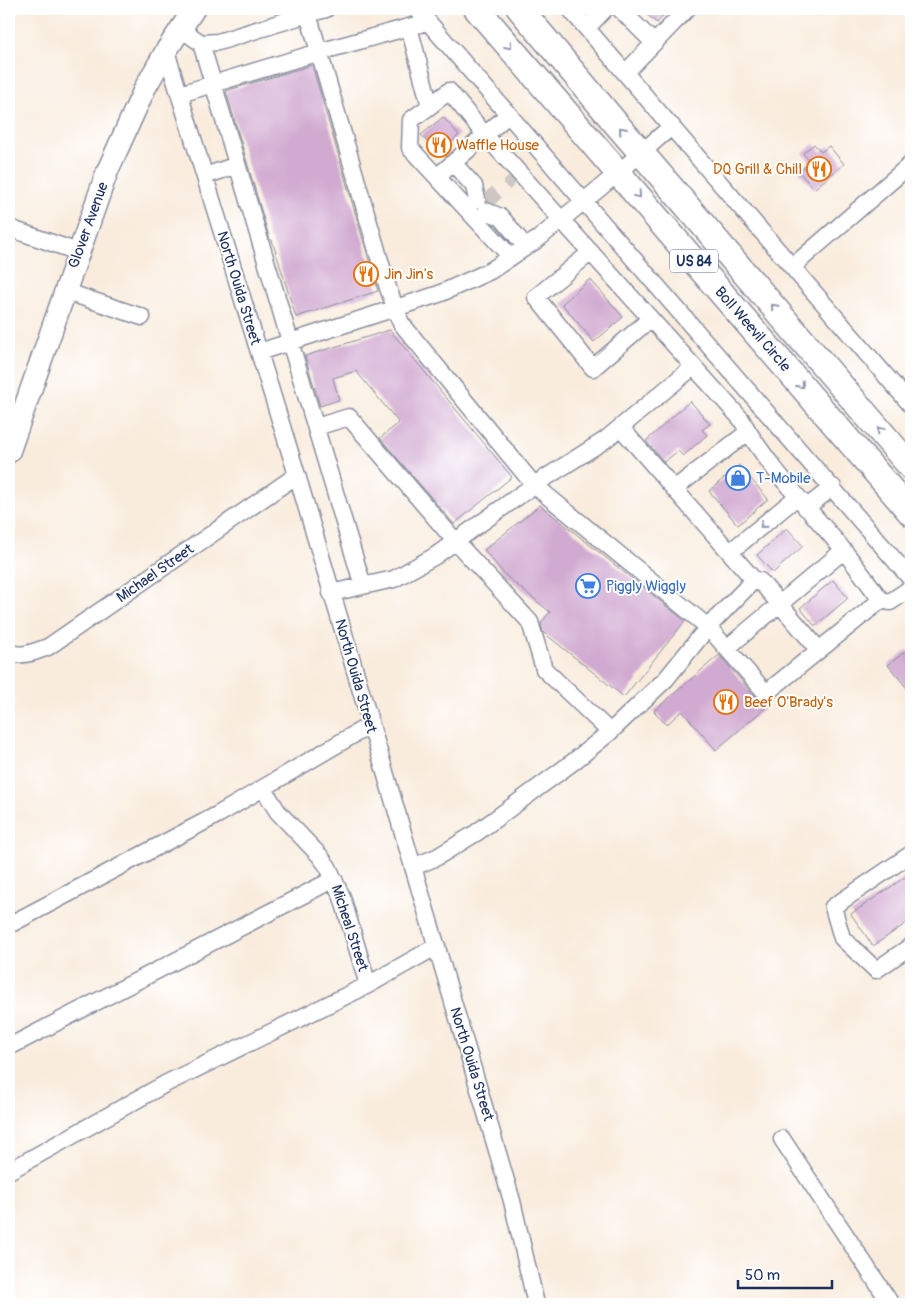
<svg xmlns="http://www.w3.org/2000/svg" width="920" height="1313" viewBox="0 0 920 1313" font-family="Pangolin,sans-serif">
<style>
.building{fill:#d1aad1}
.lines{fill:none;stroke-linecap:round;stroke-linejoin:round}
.minor-tunnel{stroke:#cdc6c4;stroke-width:16;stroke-dasharray:16 8;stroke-linecap:butt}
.minor-casing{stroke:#8a8e9e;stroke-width:19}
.major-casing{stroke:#8a8e9e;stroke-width:24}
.highway-casing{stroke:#8a8e9e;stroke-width:28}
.minor{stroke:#fff;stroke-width:16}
.major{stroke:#fff;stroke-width:21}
.highway{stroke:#fff;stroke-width:25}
.oneway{stroke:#8d97ae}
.labels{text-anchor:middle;stroke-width:4;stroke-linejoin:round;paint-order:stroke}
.shield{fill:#fff;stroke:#5f6d8e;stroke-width:1}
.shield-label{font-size:14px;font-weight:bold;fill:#1b2f5e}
.food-label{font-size:15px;fill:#c56008;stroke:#fff;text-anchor:start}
.street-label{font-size:15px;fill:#1b2f5e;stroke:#fff}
.shop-label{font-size:15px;fill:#366cbe;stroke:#fff;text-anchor:start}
</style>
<rect width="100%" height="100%" fill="#fff"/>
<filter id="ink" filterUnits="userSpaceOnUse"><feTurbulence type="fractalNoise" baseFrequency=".02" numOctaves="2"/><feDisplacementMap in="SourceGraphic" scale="10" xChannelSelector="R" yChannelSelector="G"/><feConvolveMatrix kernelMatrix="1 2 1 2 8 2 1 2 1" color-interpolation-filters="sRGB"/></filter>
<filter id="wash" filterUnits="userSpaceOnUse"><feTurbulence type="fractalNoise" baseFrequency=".0096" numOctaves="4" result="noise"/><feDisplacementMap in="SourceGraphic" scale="20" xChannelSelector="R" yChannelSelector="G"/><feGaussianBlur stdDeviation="1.12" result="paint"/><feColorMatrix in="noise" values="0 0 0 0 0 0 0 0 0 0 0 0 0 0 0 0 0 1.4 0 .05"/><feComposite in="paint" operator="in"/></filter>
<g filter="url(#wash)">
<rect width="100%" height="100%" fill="#f9ecdd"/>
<g id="blocks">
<path class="building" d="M641 9H669L657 23Z
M312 65 378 291 296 317 272 240H270L226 91Z
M443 117 459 135 438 154 421 135Z
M814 144 821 152 829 146 844 164 814 189 799 172 810 162 803 153Z
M590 279 623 317 594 342 562 304Z
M390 330 512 477 454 524 380 438 399 423 356 371 333 378 339 400 320 406 305 356Z
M690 401 710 424 702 430 707 435 683 456 678 451 664 462 646 441Z
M739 465 768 499 738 525 709 491Z
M540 505 685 621 624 697 543 632 541 623 550 612 506 576 484 550Z
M787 528 803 546 773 573 757 555Z
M833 580 848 598 815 626 800 608Z
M907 650 911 655V693L888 665Z
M719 655 765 708 716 750 682 711 666 725 654 711Z
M911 873V920L873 946 851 914Z"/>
</g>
</g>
<g filter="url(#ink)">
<use href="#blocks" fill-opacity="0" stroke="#8a8e9e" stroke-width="1"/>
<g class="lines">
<path class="minor-tunnel" d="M508 177 515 184
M486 192 496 203"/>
<defs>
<path id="minor" d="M417 9 911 579
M570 9 911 405
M620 9 654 43
M308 14 326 9
M409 27 430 106 411 120 410 148 511 257
M587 28 605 9
M181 29 201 43 218 42 308 14 388 288 401 323 534 485 708 627 766 693 881 600
M201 43 363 586
M166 51 297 475 512 1201 536 1304
M625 73 687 9
M180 94 319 52 420 24
M430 106 449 91 485 135 438 176
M509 114 485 135 741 419C768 468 809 508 844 551 857 567 869 584 881 600L890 602 911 588
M453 163 474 186 477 200
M205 176 237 165
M486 211 501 217 526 247
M9 228 78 252
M591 252 536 297 593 368 650 319
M792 267 911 164
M64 291 142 317
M259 352 439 294 490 271 538 239 618 173 672 126
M316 427 349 417 456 542 530 622 544 669 610 732
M621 428 754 580
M674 489 748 432
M806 508 833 487
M730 552 797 497
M331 593 394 579 435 556 534 485 605 440 693 367
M727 648 843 551
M9 653C23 657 34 652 48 647L297 475
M263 788 278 812 320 856 328 867 342 897 368 985
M911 854 833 907 842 938 876 970 911 946
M413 867 437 857 476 833 573 762 610 732 666 679 708 627 754 580 760 581 819 650
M9 925 219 814 370 725
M9 1047 334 879
M782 1139 891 1304
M9 1171 165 1084 368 985 437 946"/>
<path id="major" d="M9 452 107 172 145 88 166 51 194 9"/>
<path id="highway" d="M477 9 911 513
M520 9 613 120 911 467"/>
</defs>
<use href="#minor" class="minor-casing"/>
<use href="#major" class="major-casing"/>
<use href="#highway" class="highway-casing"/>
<use href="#minor" class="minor"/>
<use href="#major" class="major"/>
<use href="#highway" class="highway"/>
</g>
<defs><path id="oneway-chevron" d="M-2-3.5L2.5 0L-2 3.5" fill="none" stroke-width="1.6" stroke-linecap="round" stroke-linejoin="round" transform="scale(1.25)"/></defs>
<g class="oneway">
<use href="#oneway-chevron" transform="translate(509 46) rotate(49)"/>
<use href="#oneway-chevron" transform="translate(622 130) rotate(-131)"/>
<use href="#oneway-chevron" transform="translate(638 195) rotate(49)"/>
<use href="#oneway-chevron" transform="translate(774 307) rotate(-131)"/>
<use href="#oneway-chevron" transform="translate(801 385) rotate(49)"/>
<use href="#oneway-chevron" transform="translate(880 430) rotate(-130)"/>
<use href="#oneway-chevron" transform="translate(763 525) rotate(141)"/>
</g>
</g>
<defs>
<symbol id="restaurant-ring" viewBox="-11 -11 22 22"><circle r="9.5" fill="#fff" stroke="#e8710a" stroke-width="1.5"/><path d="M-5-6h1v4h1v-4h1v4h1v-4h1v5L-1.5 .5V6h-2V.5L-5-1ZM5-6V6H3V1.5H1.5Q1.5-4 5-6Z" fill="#e8710a"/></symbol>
<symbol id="shop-ring" viewBox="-11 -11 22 22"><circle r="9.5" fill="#fff" stroke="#3f7fe0" stroke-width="1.5"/><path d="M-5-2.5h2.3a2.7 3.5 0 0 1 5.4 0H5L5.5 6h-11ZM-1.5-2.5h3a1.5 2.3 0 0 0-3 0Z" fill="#3f7fe0"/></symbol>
<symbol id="supermarket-ring" viewBox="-11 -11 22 22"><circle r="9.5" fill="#fff" stroke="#3f7fe0" stroke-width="1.5"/><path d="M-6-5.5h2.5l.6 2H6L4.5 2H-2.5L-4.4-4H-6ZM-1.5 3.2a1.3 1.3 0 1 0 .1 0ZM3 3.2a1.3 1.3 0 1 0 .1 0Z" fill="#3f7fe0"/></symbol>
</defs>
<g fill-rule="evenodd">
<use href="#restaurant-ring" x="425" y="131" width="28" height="28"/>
<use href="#restaurant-ring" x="805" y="155" width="28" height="28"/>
<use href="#restaurant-ring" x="352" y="260" width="28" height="28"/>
<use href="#shop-ring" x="724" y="464" width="28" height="28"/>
<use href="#supermarket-ring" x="574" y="572" width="28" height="28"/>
<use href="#restaurant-ring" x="712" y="688" width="28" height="28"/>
</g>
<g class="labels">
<rect class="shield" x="670" y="249.5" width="48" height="23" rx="4"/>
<g class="shield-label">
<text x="694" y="266">US 84</text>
</g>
<g class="food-label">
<text x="456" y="150">Waffle House</text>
<text x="802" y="174" text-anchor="end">DQ Grill &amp; Chill</text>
<text x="384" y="279">Jin Jin's</text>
<text x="744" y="707">Beef O'Brady's</text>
</g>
<g class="street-label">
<text transform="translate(88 225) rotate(-70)" y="5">Glover Avenue</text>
<text transform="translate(239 288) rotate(73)" y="5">North Ouida Street</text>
<text transform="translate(753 329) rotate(49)" y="5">Boll Weevil Circle</text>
<text transform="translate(155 573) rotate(-35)" y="5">Michael Street</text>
<text transform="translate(356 676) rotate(74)" y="5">North Ouida Street</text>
<text transform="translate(350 928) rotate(72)" y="5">Micheal Street</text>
<text transform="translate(472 1064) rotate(73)" y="5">North Ouida Street</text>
</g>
<g class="shop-label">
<text x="756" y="483">T-Mobile</text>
<text x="606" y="591">Piggly Wiggly</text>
</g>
</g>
<rect width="920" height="1313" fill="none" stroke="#fff" stroke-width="30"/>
<path d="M738 1280v8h94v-8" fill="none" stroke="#1b2f5e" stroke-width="2.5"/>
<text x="745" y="1280" font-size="15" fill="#1b2f5e" stroke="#ffffff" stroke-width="4" paint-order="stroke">50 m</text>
</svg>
